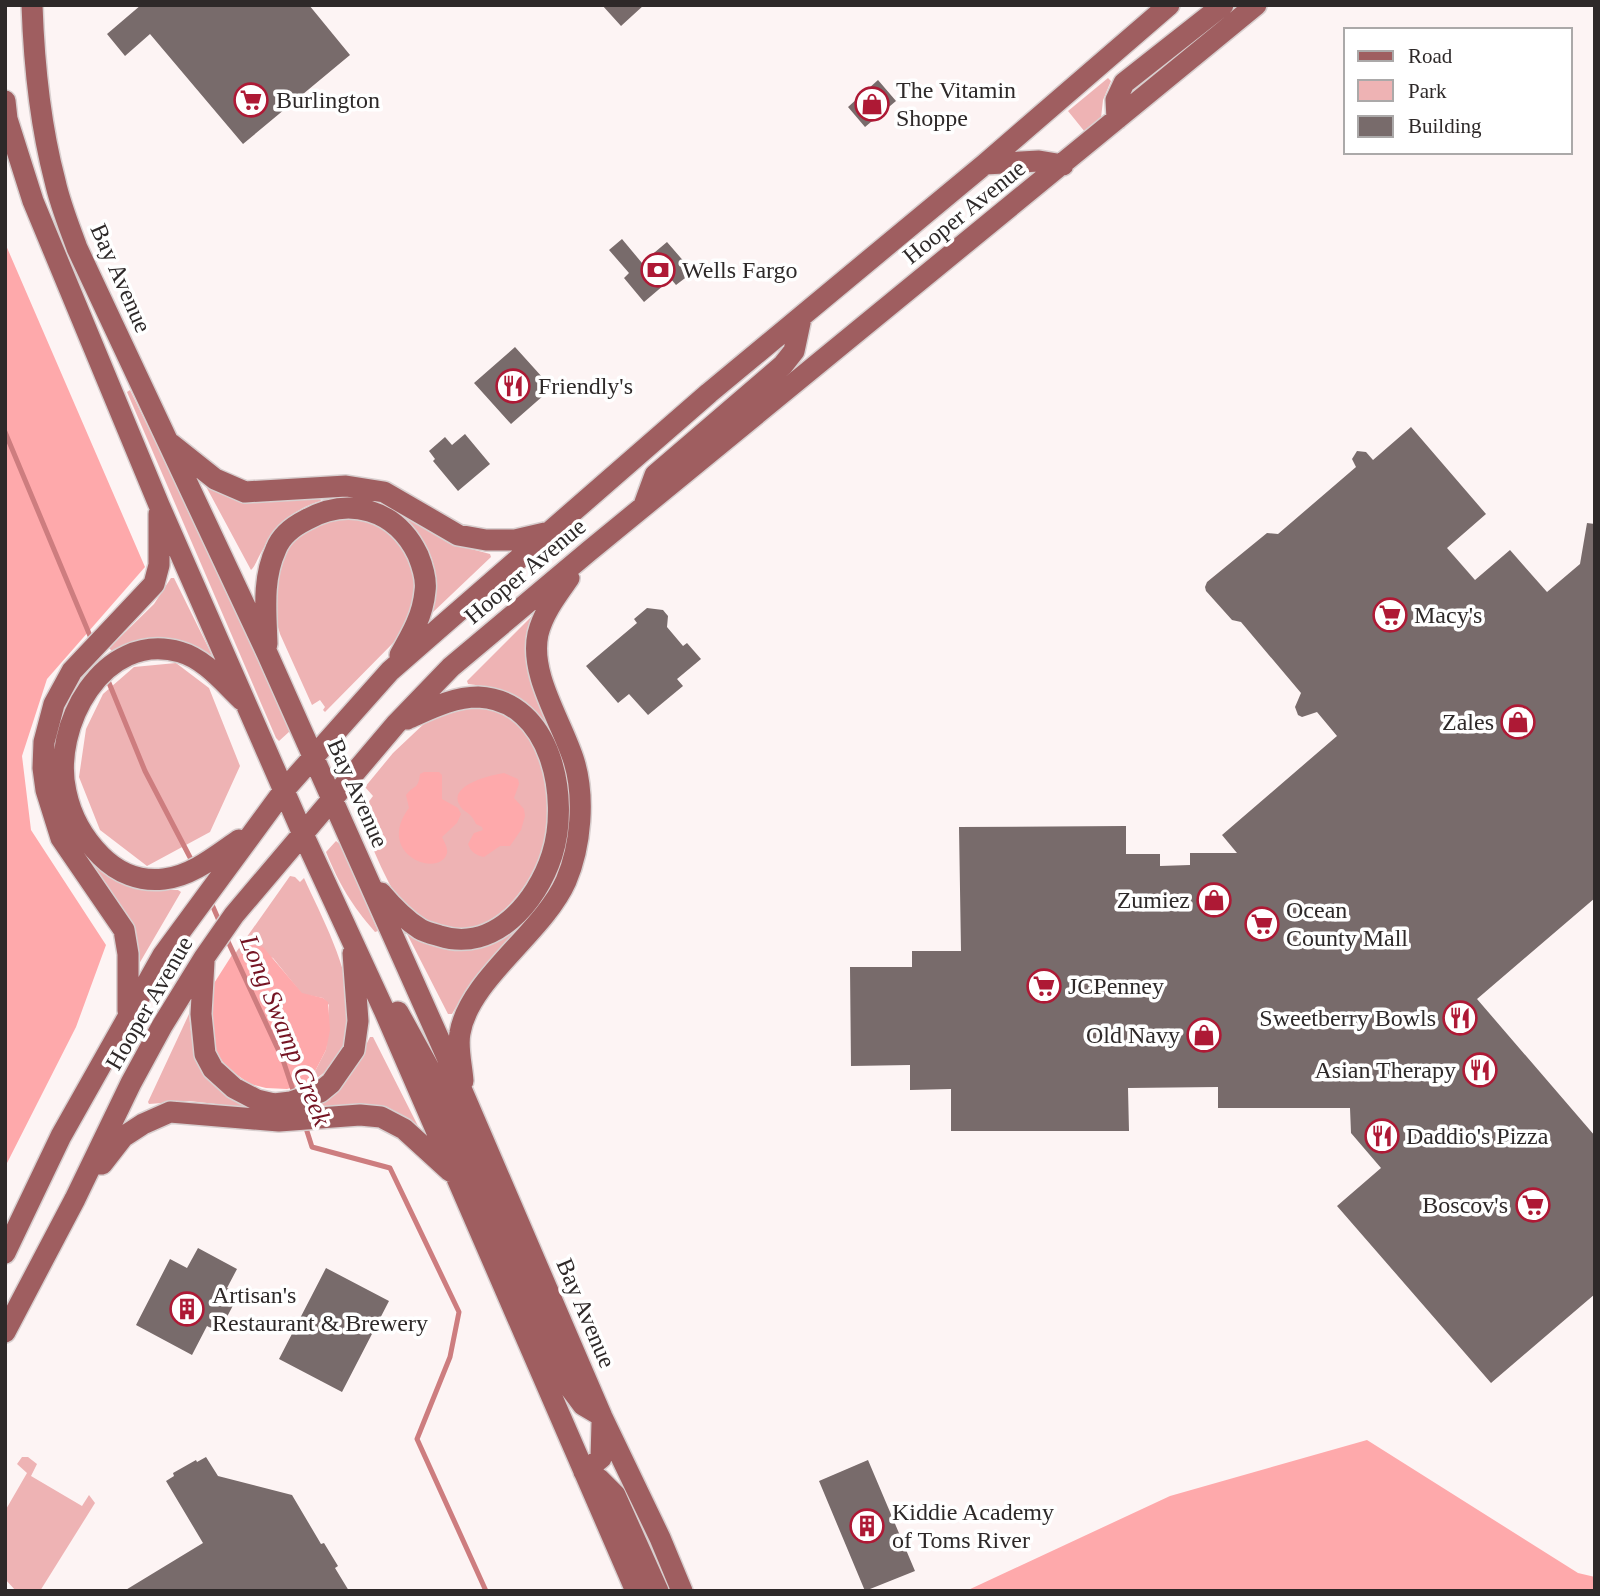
<svg xmlns="http://www.w3.org/2000/svg" width="1600" height="1596" viewBox="0 0 1600 1596" font-family="Georgia,serif">
<style>
.green{fill:#eeb3b4}
.forest{fill:#fea9ab}
.lines{fill:none;stroke-linecap:round;stroke-linejoin:round}
.stream{stroke:#cd7d7f;stroke-width:5}
.building{fill:#786b6b}
.major-casing{stroke:#d8cfcf;stroke-width:24}
.major{stroke:#9f5e60;stroke-width:21}
.labels{text-anchor:middle;stroke-width:7;stroke-linejoin:round;paint-order:stroke}
.poi-label{font-size:24px;fill:#2e2929;stroke:#fff;text-anchor:start}
.street-label{font-size:24px;fill:#2e2929;stroke:#fff}
.water-label{font-size:26px;font-style:italic;fill:#751423;stroke:#fff}
</style>
<rect width="100%" height="100%" fill="#fdf4f4"/>
<path class="green" d="M1108 78 1111 81 1103 100 1101 118 1085 132 1068 111Z
M130 390 213 559 290 731 279 741 276 738 127 392Z
M202 479 320 498 321 501C293 509 276 526 262 551 258 557 256 565 251 570Z
M353 517 385 527 409 552 418 589 413 616 400 636 325 712 323 710 325 707 320 700 312 705 280 634 275 617 278 563 293 538 320 521Z
M410 518 460 546 490 554 491 557 431 614C429 602 435 588 435 575 434 554 421 536 408 521Z
M171 578H174L213 657C201 655 189 646 177 642 155 634 132 641 112 651L109 648 154 604Z
M534 614 550 726 547 727C527 700 502 687 468 684L467 681Z
M176 663 209 688 240 766 210 832 147 866 100 830 79 777 86 729 103 694 134 667Z
M470 705C480 707 492 708 501 712 525 724 536 746 543 771 549 793 551 816 545 839 531 899 470 963 411 910 406 905 400 901 396 895 386 880 363 829 361 812L373 796 365 787 393 753 428 720Z
M336 841 341 845 378 931 375 932C351 904 340 886 326 852Z
M91 859 151 890H178L181 892 139 964 134 931 127 916 89 860Z
M290 876 295 877 300 882 304 878C331 938 390 1038 309 1083L326 1050 329 1005 323 998 302 994 273 958 246 947 238 960 234 961 232 958Z
M515 927 518 930 462 997 452 1014H448L404 928 414 934Z
M189 1014 192 1040 197 1053 251 1108 189 1101 149 1104 148 1102Z
M370 1037H373L418 1126C378 1098 348 1106 303 1108 343 1084 349 1080 370 1037Z
M22 1457H28L37 1464 31 1476 82 1506 89 1495 95 1503 40 1591H16L5 1579V1511L27 1473 17 1464Z"/>
<path class="forest" d="M5 243 145 567 47 679 22 756 31 830 106 945 76 1027 5 1167Z
M424 772H439L442 775V799L458 808 461 814 457 823 442 837C444 842 448 847 447 853 440 879 374 855 409 808L406 795C415 784 418 790 420 774Z
M504 773 518 779 519 784 514 798 524 809 525 816 521 830 510 846H500L484 857C475 855 471 852 468 844L474 833 483 830 482 827 476 824C470 810 464 814 459 804 449 785 491 775 504 773Z
M251 945 263 947 302 993 323 998 328 1002 330 1030 326 1050 309 1083 287 1089 266 1088 250 1084 227 1068 211 1045V988L232 955 233 959 236 961 246 947Z
M1367 1440 1578 1573 1595 1577V1591H966L1170 1496Z"/>
<g class="lines">
<path class="stream" d="M5 432 93 643
M107 678 145 771 194 865
M210 900 220 923
M225 935 283 1060 295 1096
M305 1125 312 1147 390 1168 459 1312 450 1357 417 1439 486 1591"/>
</g>
<path class="building" d="M141 5H309L350 55 243 144 150 34 125 56 107 34Z
M602 5H644L621 26Z
M878 80 896 101 865 127 848 107Z
M622 239 642 263 667 242 693 272 676 285 671 279 644 302 624 278 629 273 609 250Z
M515 347 552 388 511 424 474 383Z
M1411 427 1486 514 1447 548 1475 580 1510 550 1547 592 1580 564 1587 523 1595 524V898L1477 999 1595 1136V1294L1491 1383 1337 1206 1381 1168 1351 1133 1350 1108H1218V1087L1128 1088 1129 1131H951V1089L910 1090V1065L851 1066 850 967H912V951H961L959 827 1126 826V854H1160V866L1190 865V853H1237L1222 835 1337 736 1317 712 1302 717 1298 715 1295 707 1301 693 1241 622 1232 620 1206 591 1205 587 1207 582 1267 533 1278 534 1356 467 1352 459 1357 451 1366 452 1373 460Z
M465 434 490 464 458 491 433 461 435 459 429 451 445 437 452 445Z
M647 608 663 610 668 616 667 627 683 646 687 643 701 659 677 679 683 686 648 715 629 694 618 703 586 666 637 623 634 619Z
M198 1248 237 1269 227 1288 239 1294 219 1332 207 1326 192 1355 136 1325 170 1259 187 1268Z
M326 1268 389 1301 342 1392 279 1359Z
M206 1457 218 1476 292 1495 321 1544 324 1543 338 1566 335 1568 349 1591H124L203 1543 166 1481 174 1476 173 1473 196 1460 197 1462Z
M868 1460 915 1571 865 1591 819 1481Z"/>
<g class="lines">
<defs>
<path id="major" d="M32 5C34 64 40 124 55 181 60 204 69 226 77 248L267 653 463 1093 602 1417 660 1538 682 1591
M5 101 7 119 33 201 159 505 302 832 384 1010 636 1591
M1117 119 1116 100 1124 83 1223 5
M985 164 1039 161 1063 165
M171 444 215 479 245 492 346 486 384 492 458 535 486 540H515L545 533
M644 505 655 475 783 365 794 351 801 318
M267 644C266 612 262 579 276 549 281 536 294 526 306 520 349 496 396 509 418 555 422 565 427 579 425 591 423 615 412 634 400 655
M239 840C217 855 192 876 164 879 140 882 118 873 101 856 84 839 71 816 66 792 51 727 103 630 180 652 205 659 224 683 242 700
M381 893C392 906 404 919 420 929 425 932 433 934 440 936 494 953 537 902 552 855 570 799 552 700 478 697 453 697 430 709 407 719
M204 962 201 1014 205 1054 213 1069 234 1088 257 1100 274 1104 291 1102 320 1092 331 1083 354 1050 358 1021 353 953
M128 1011V954L124 930 61 838 46 790 43 768 44 742 54 704 72 671 154 584 159 565V514
M398 1012 430 1070 571 1389 583 1405 600 1415
M463 1081C462 1066 457 1047 460 1033 469 979 543 933 566 881 581 846 585 797 574 761 562 722 529 675 538 634 543 613 557 595 569 578
M102 1164 123 1137 143 1124 170 1112 279 1121 360 1115 381 1117 404 1129 450 1171
M5 1253 61 1136 163 955 285 789 390 671 709 393 985 164 1169 5
M5 1332 75 1199 131 1083 162 1026 204 958 234 915 396 724 451 667 588 552 1256 5
M584 1472 599 1479 615 1495 658 1591
M584 1472 601 1458 602 1423"/>
</defs>
<use href="#major" class="major-casing"/>
<use href="#major" class="major"/>
</g>
<defs>
<symbol id="supermarket-ring" viewBox="-11 -11 22 22"><circle r="9.5" fill="#fff" stroke="#ae1935" stroke-width="1.5"/><path d="M-6-5.5h2.5l.6 2H6L4.5 2H-2.5L-4.4-4H-6ZM-1.5 3.2a1.3 1.3 0 1 0 .1 0ZM3 3.2a1.3 1.3 0 1 0 .1 0Z" fill="#ae1935"/></symbol>
<symbol id="shop-ring" viewBox="-11 -11 22 22"><circle r="9.5" fill="#fff" stroke="#ae1935" stroke-width="1.5"/><path d="M-5-2.5h2.3a2.7 3.5 0 0 1 5.4 0H5L5.5 6h-11ZM-1.5-2.5h3a1.5 2.3 0 0 0-3 0Z" fill="#ae1935"/></symbol>
<symbol id="bank-ring" viewBox="-11 -11 22 22"><circle r="9.5" fill="#fff" stroke="#ae1935" stroke-width="1.5"/><path d="M-6-4H6V4H-6ZM0-2.3a2.3 2.3 0 1 0 0 4.6a2.3 2.3 0 1 0 0-4.6Z" fill="#ae1935"/></symbol>
<symbol id="restaurant-ring" viewBox="-11 -11 22 22"><circle r="9.5" fill="#fff" stroke="#ae1935" stroke-width="1.5"/><path d="M-5-6h1v4h1v-4h1v4h1v-4h1v5L-1.5 .5V6h-2V.5L-5-1ZM5-6V6H3V1.5H1.5Q1.5-4 5-6Z" fill="#ae1935"/></symbol>
<symbol id="building-ring" viewBox="-11 -11 22 22"><circle r="9.5" fill="#fff" stroke="#ae1935" stroke-width="1.5"/><path d="M-4-6H4V6H1V3H-1V6H-4ZM-2.5-4.3h1.7v1.8h-1.7ZM.8-4.3h1.7v1.8H.8ZM-2.5-1h1.7V.8h-1.7ZM.8-1h1.7V.8H.8Z" fill="#ae1935"/></symbol>
</defs>
<g fill-rule="evenodd">
<use href="#supermarket-ring" x="232" y="81" width="38" height="38"/>
<use href="#shop-ring" x="853" y="85" width="38" height="38"/>
<use href="#bank-ring" x="639" y="251" width="38" height="38"/>
<use href="#restaurant-ring" x="494" y="367" width="38" height="38"/>
<use href="#supermarket-ring" x="1371" y="596" width="38" height="38"/>
<use href="#shop-ring" x="1499" y="703" width="38" height="38"/>
<use href="#shop-ring" x="1195" y="881" width="38" height="38"/>
<use href="#supermarket-ring" x="1243" y="905" width="38" height="38"/>
<use href="#supermarket-ring" x="1025" y="967" width="38" height="38"/>
<use href="#restaurant-ring" x="1441" y="999" width="38" height="38"/>
<use href="#shop-ring" x="1185" y="1016" width="38" height="38"/>
<use href="#restaurant-ring" x="1461" y="1051" width="38" height="38"/>
<use href="#restaurant-ring" x="1363" y="1117" width="38" height="38"/>
<use href="#supermarket-ring" x="1514" y="1186" width="38" height="38"/>
<use href="#building-ring" x="168" y="1290" width="38" height="38"/>
<use href="#building-ring" x="848" y="1507" width="38" height="38"/>
</g>
<g class="labels">
<g class="poi-label">
<text x="896" y="98">The Vitamin<tspan x="896" dy="28">Shoppe</tspan></text>
<text x="276" y="108">Burlington</text>
<text x="682" y="278">Wells Fargo</text>
<text x="538" y="394">Friendly's</text>
<text x="1414" y="623">Macy's</text>
<text x="1494" y="730" text-anchor="end">Zales</text>
<text x="1190" y="908" text-anchor="end">Zumiez</text>
<text x="1286" y="918">Ocean<tspan x="1286" dy="28">County Mall</tspan></text>
<text x="1068" y="994">JCPenney</text>
<text x="1436" y="1026" text-anchor="end">Sweetberry Bowls</text>
<text x="1180" y="1043" text-anchor="end">Old Navy</text>
<text x="1456" y="1078" text-anchor="end">Asian Therapy</text>
<text x="1406" y="1144">Daddio's Pizza</text>
<text x="1508" y="1213" text-anchor="end">Boscov's</text>
<text x="212" y="1303">Artisan's<tspan x="212" dy="28">Restaurant &amp; Brewery</tspan></text>
<text x="892" y="1520">Kiddie Academy<tspan x="892" dy="28">of Toms River</tspan></text>
</g>
<g class="street-label">
<text transform="translate(964 212) rotate(-39)" y="8">Hooper Avenue</text>
<text transform="translate(121 278) rotate(66)" y="8">Bay Avenue</text>
<text transform="translate(525 571) rotate(-40)" y="8">Hooper Avenue</text>
<text transform="translate(358 793) rotate(66)" y="8">Bay Avenue</text>
<text transform="translate(149 1003) rotate(-60)" y="8">Hooper Avenue</text>
<text transform="translate(586 1313) rotate(67)" y="8">Bay Avenue</text>
</g>
<g class="water-label">
<text transform="translate(286 1030) rotate(68)" y="9">Long Swamp Creek</text>
</g>
</g>
<rect width="1600" height="1596" fill="none" stroke="#2e2929" stroke-width="14"/>
<rect x="1344" y="28" width="228" height="126" fill="#ffffff" stroke="#aba9a9" stroke-width="2"/>
<rect x="1358" y="51" width="35" height="10" fill="#9f5e60" stroke="#aba9a9" stroke-width="2"/>
<text x="1408" y="63" font-size="21" fill="#2e2929">Road</text>
<rect x="1358" y="80" width="35" height="21" fill="#eeb3b4" stroke="#aba9a9" stroke-width="2"/>
<text x="1408" y="98" font-size="21" fill="#2e2929">Park</text>
<rect x="1358" y="116" width="35" height="21" fill="#786b6b" stroke="#aba9a9" stroke-width="2"/>
<text x="1408" y="133" font-size="21" fill="#2e2929">Building</text>
</svg>
